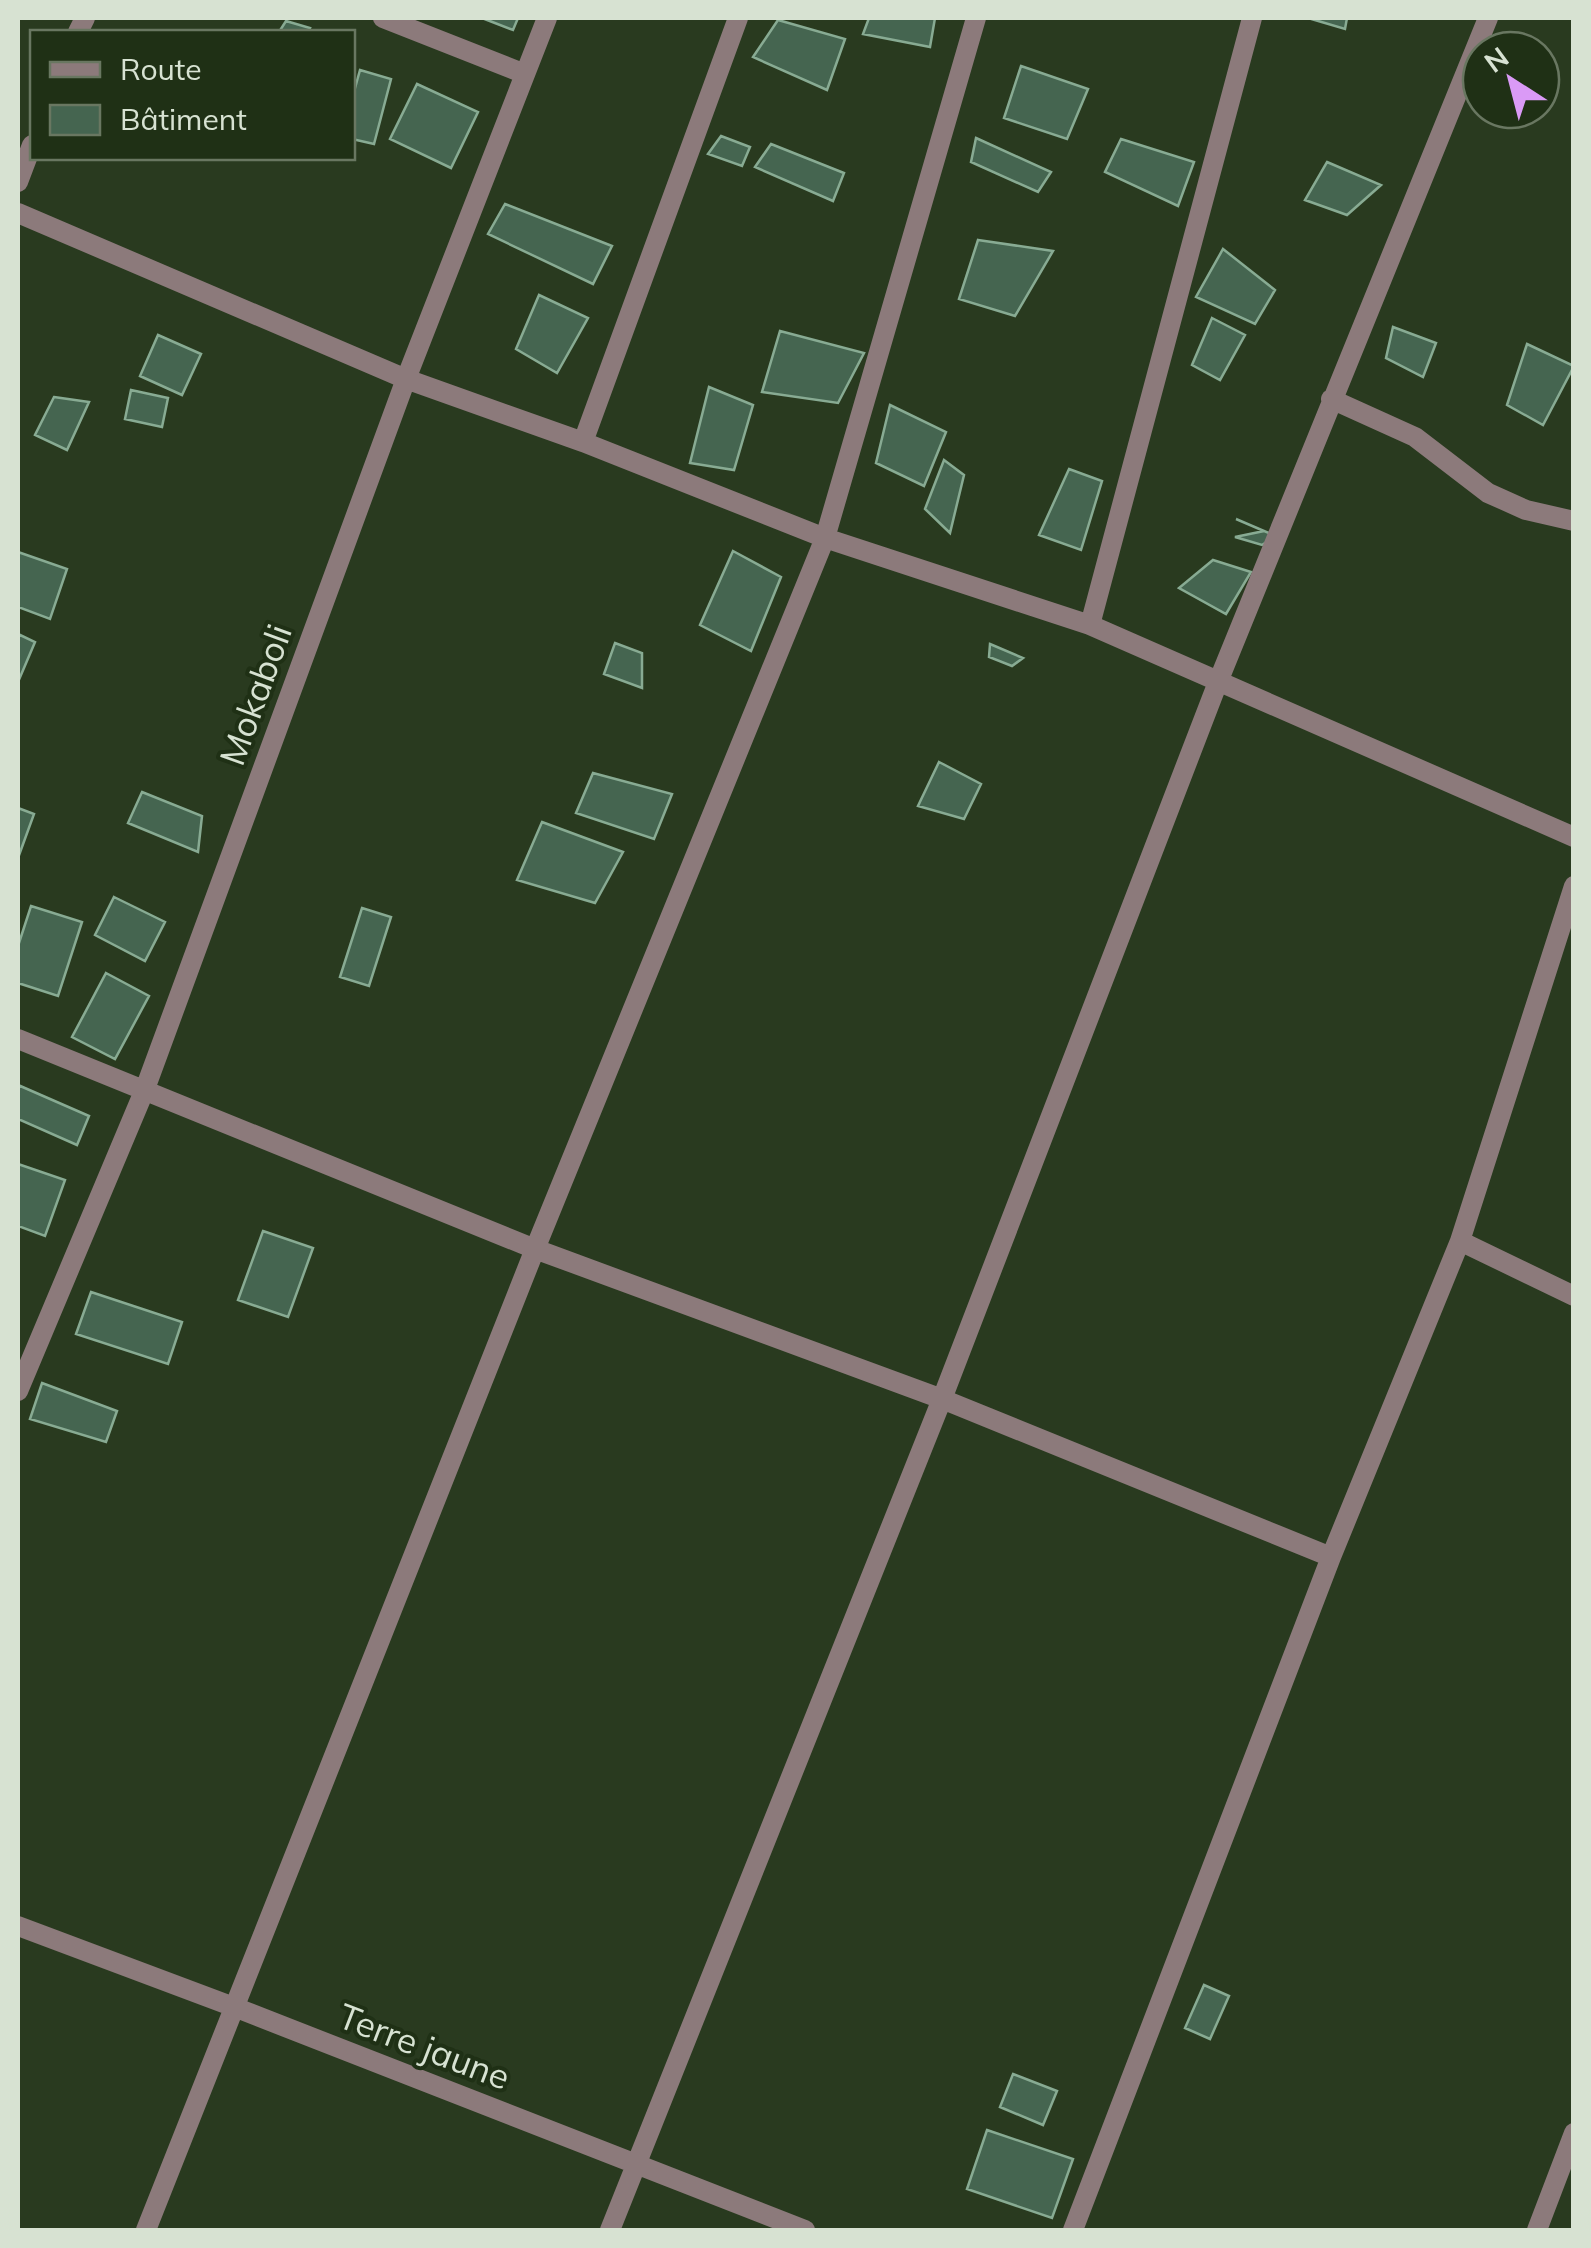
<svg xmlns="http://www.w3.org/2000/svg" width="1591" height="2248" viewBox="0 0 1591 2248" font-family="Mulish,sans-serif">
<style>
.building{fill:#456550;stroke:#88ab93;stroke-width:2.5}
.lines{fill:none;stroke-linecap:round;stroke-linejoin:round}
.minor{stroke:#8c7a7b;stroke-width:20}
.labels{text-anchor:middle;stroke-width:8;stroke-linejoin:round;paint-order:stroke}
.street-label{font-size:35px;fill:#d7e2d2;stroke:#1f3015}
</style>
<rect width="100%" height="100%" fill="#293a1f"/>
<path class="building" d="M482 18H518L513 30Z
M869 18H935L930 47 863 34Z
M1308 18H1347L1345 29Z
M778 20 845 39 827 90 753 57Z
M286 21 310 28 308 32H279Z
M1021 66 1088 89 1067 139 1004 118Z
M360 70 391 79 374 144 352 139V99Z
M417 84 478 112 451 168 390 139Z
M721 136 750 147 742 166 708 154Z
M976 138 1051 172 1038 192 971 162Z
M1121 139 1194 162 1178 206 1105 172Z
M771 144 844 173 833 201 755 167Z
M1327 162 1381 185 1347 215 1305 200Z
M505 204 612 246 593 284 488 234Z
M978 240 1053 251 1015 316 959 299Z
M1223 249 1275 290 1255 324 1196 297Z
M539 295 588 318 557 373 516 349Z
M1212 318 1245 335 1220 380 1192 365Z
M1393 327 1436 343 1423 377 1386 358Z
M780 331 864 353 838 403 762 392Z
M158 335 201 354 182 395 140 376Z
M1527 344 1574 366 1543 425 1507 405Z
M709 387 753 405 734 470 690 463Z
M131 390 168 398 162 427 125 419Z
M54 397 89 402 67 450 35 435Z
M890 405 946 432 924 486 876 463Z
M944 460 964 475 950 533 925 509Z
M1069 469 1102 481 1081 550 1039 535Z
M1236 519 1276 536 1262 545 1235 537 1264 531Z
M733 551 781 577 751 651 700 625Z
M18 552 67 569 50 619 18 607Z
M1213 560 1251 572 1226 614 1179 588Z
M18 634 35 642 18 682Z
M615 643 642 653V688L604 674Z
M990 644 1023 658 1012 666 989 657Z
M939 762 981 784 964 819 918 806Z
M593 773 672 794 654 839 576 813Z
M142 792 202 816 198 852 128 823Z
M18 808 34 814 18 858Z
M542 822 623 852 595 903 517 880Z
M114 897 165 922 145 961 95 935Z
M31 906 82 922 58 996 18 983V946Z
M362 908 391 917 369 986 340 977Z
M106 973 149 996 115 1059 72 1037Z
M18 1085 89 1116 77 1145 18 1119Z
M18 1164 65 1180 45 1236 18 1226Z
M263 1231 313 1248 288 1317 238 1300Z
M91 1292 182 1322 168 1364 76 1334Z
M42 1383 117 1411 106 1442 30 1419Z
M1204 1985 1229 1996 1210 2039 1185 2028Z
M1013 2074 1057 2091 1043 2125 1000 2107Z
M987 2130 1073 2159 1052 2218 967 2189Z"/>
<g class="lines">
<path class="minor" d="M383 18 525 74
M78 32 85 18
M18 182 32 145
M18 213 406 379 583 442 825 538 1090 625 1574 837
M1331 399 1415 437 1488 493 1526 510 1574 521
M583 442 738 18
M1090 625 1252 18
M18 1039 535 1249 942 1399 1331 1557
M1460 1241 1574 1296
M18 1391 145 1089 406 379 547 18
M18 1926 234 2007 805 2230
M146 2230 535 1249 825 538 976 18
M610 2230 942 1399 1218 682 1488 18
M1073 2230 1331 1557 1460 1241 1574 886
M1537 2230 1574 2133"/>
</g>
<g class="labels">
<g class="street-label">
<text transform="translate(256 695) rotate(-70)" y="12">Mokaboli</text>
<text transform="translate(424 2047) rotate(21)" y="12">Terre jaune</text>
</g>
</g>
<rect width="1591" height="2248" fill="none" stroke="#d7e2d2" stroke-width="40"/>
<rect x="30" y="30" width="325" height="130" fill="#1f3015" stroke="#697761" stroke-width="2.5"/>
<rect x="50" y="62" width="50" height="15" fill="#8c7a7b" stroke="#697761" stroke-width="2.5"/>
<text x="120" y="80" font-size="30" fill="#d7e2d2">Route</text>
<rect x="50" y="105" width="50" height="30" fill="#456550" stroke="#697761" stroke-width="2.5"/>
<text x="120" y="130" font-size="30" fill="#d7e2d2">Bâtiment</text>
<g transform="translate(1511 80) rotate(324)"><circle r="48" fill="#1f3015" stroke="#697761" stroke-width="2.5"/>
<path d="M0-8L18 38L0 25L-18 38Z" fill="#da9af6"/>
<text y="-15" font-size="28" font-weight="bold" text-anchor="middle" fill="#d7e2d2">N</text>
</g>
</svg>
